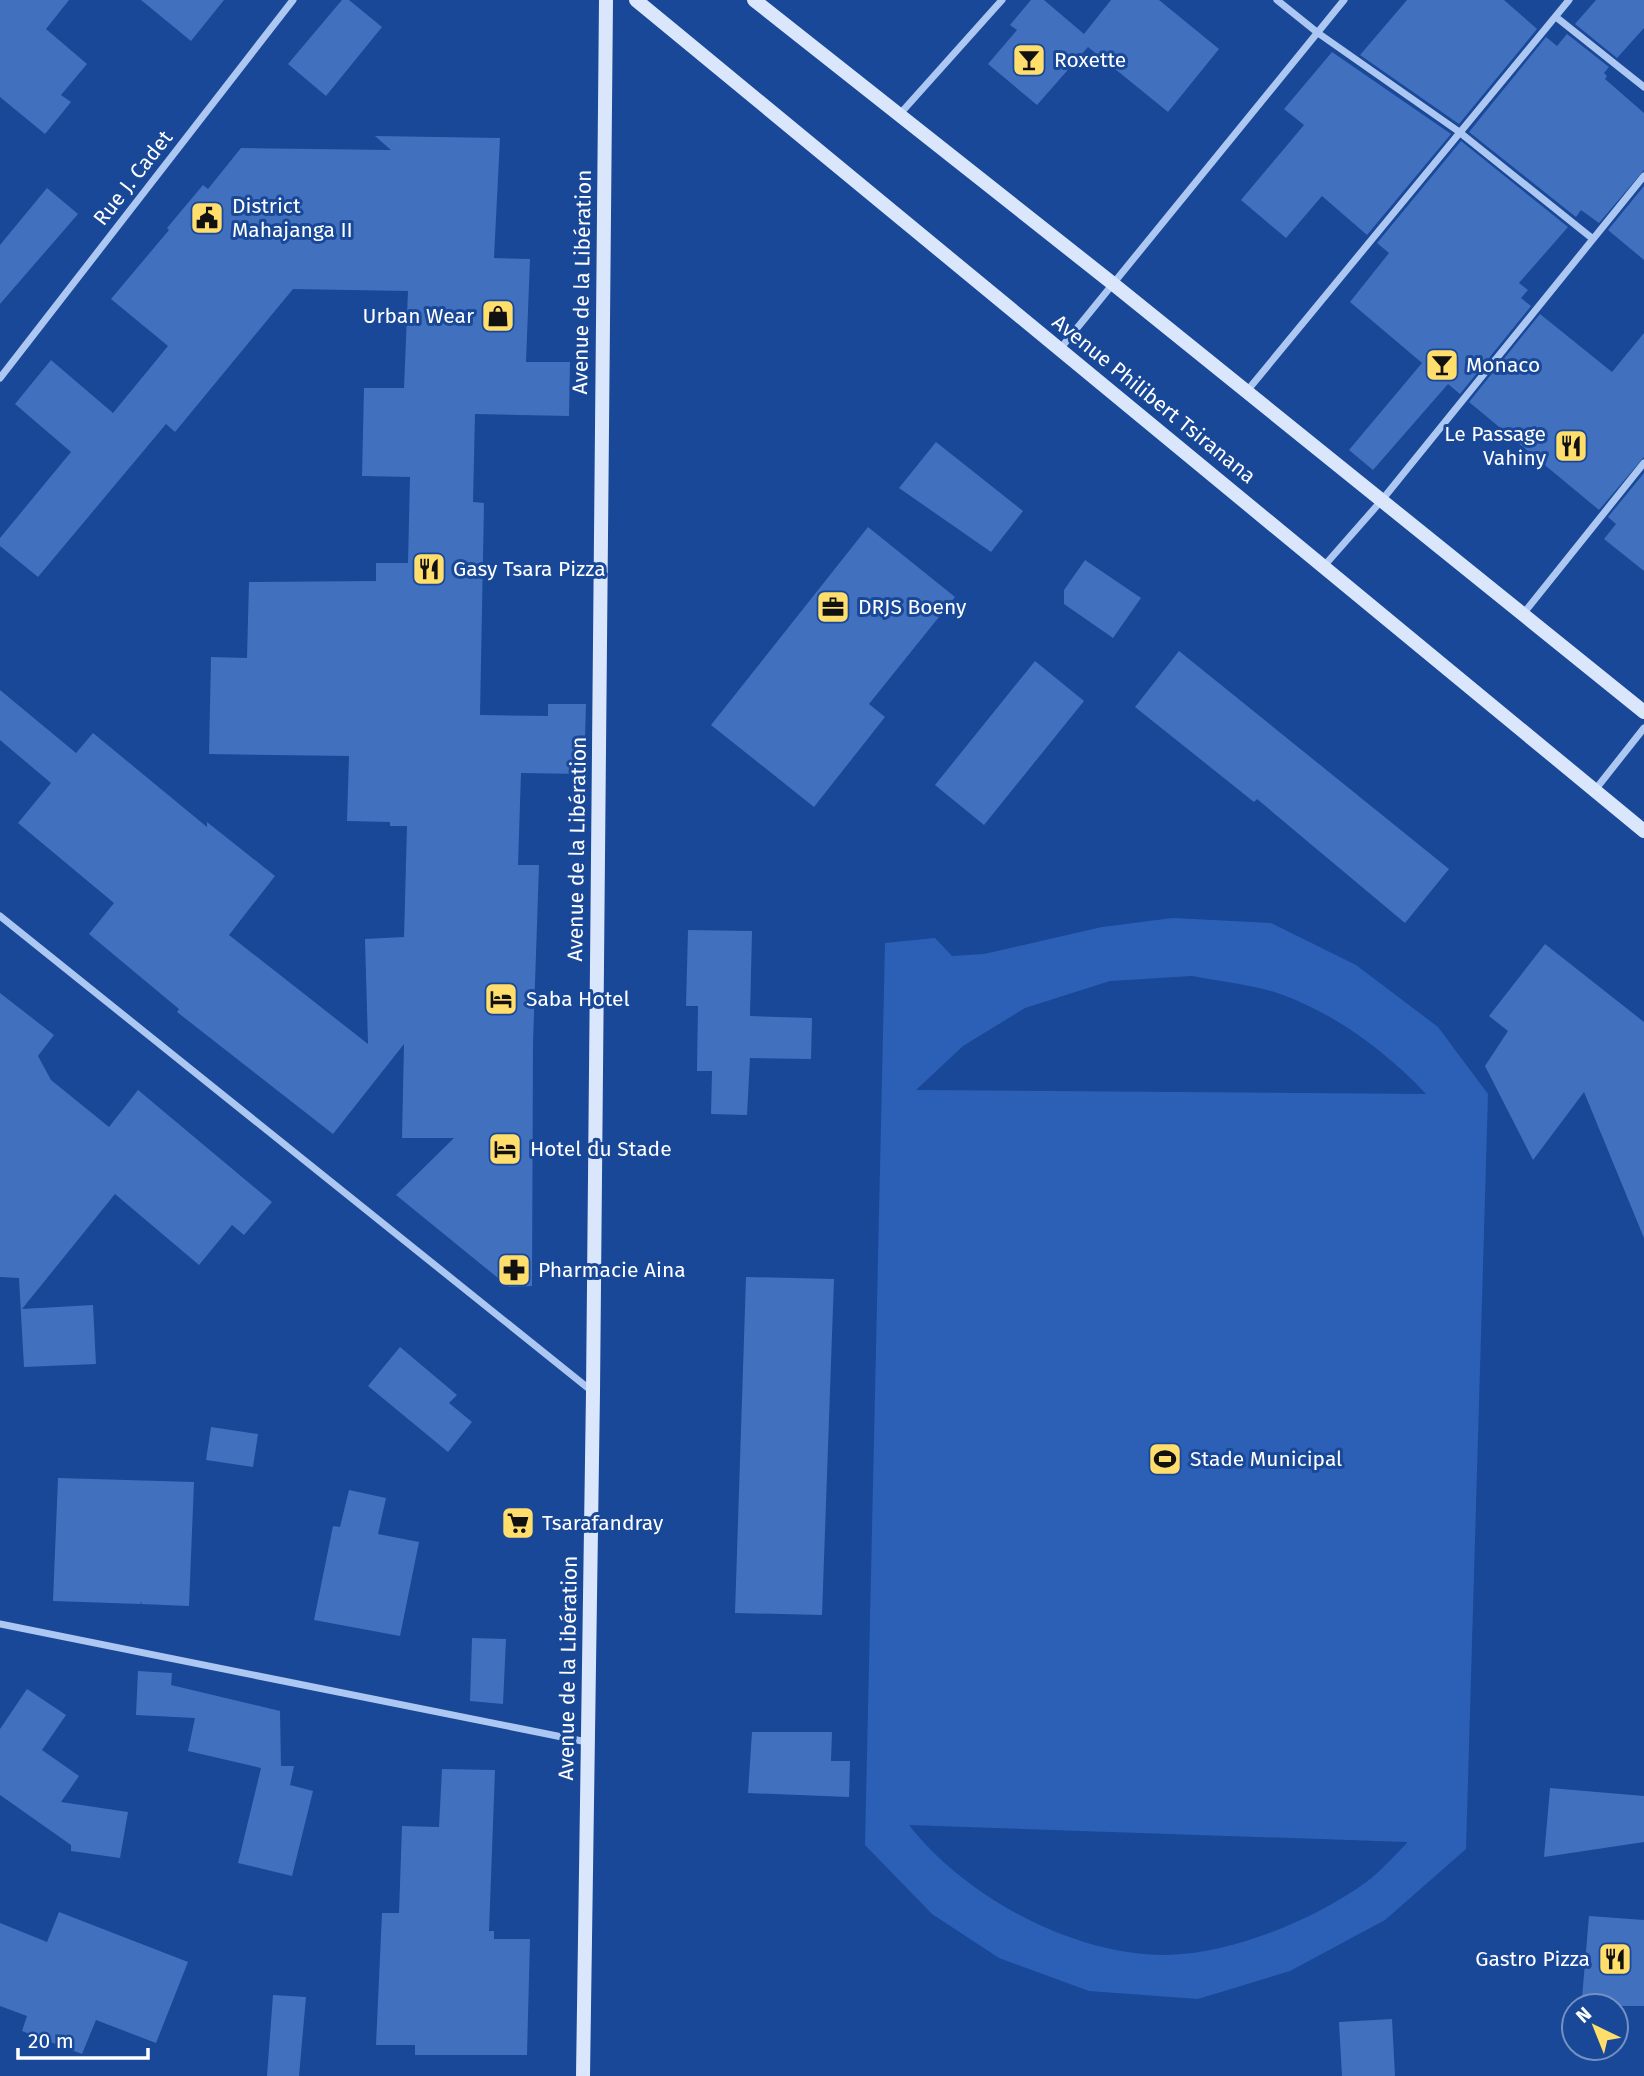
<svg xmlns="http://www.w3.org/2000/svg" width="1644" height="2076" viewBox="0 0 1644 2076" font-family="'Fira Sans',sans-serif">
<style>
.pitch{fill:#2c60b6;fill-rule:evenodd}
.building{fill:#4170bf}
.lines{fill:none;stroke-linecap:round;stroke-linejoin:round}
.street{stroke:#acc7f1;stroke-width:7}
.secondary{stroke:#dae6fc;stroke-width:14}
.labels{text-anchor:middle;stroke-width:6;stroke-linejoin:round;paint-order:stroke}
.poi-label{font-size:21px;fill:#fff;stroke:#184897;text-anchor:start}
.street-label{font-size:21px;fill:#fff;stroke:#184897}
</style>
<rect width="100%" height="100%" fill="#184897"/>
<path class="pitch" d="M1173 918 1271 923 1356 965 1438 1027 1488 1094 1466 1849 1385 1920 1290 1971 1198 1999 1089 1991 999 1958 932 1914 865 1845 885 943 935 938 952 956 984 954 1102 927ZM1192 976C1218 981 1246 984 1271 991 1329 1009 1385 1050 1426 1094L916 1090 963 1046 1025 1008 1110 981ZM909 1825 1407 1842V1843C1394 1856 1380 1872 1365 1883 1313 1920 1232 1954 1167 1955 1074 1956 965 1897 909 1825Z"/>
<path class="building" d="M0 0H69L46 29 87 64 61 95 71 102 45 134 0 97Z
M141 0H224L191 41Z
M342 0H349L382 27 326 96 288 64Z
M1031 0H1044L1084 34 1111 0H1159L1219 49 1168 112 1088 47 1037 105 988 64 1017 30 1010 25Z
M1407 0H1504L1537 29 1459 124 1360 55Z
M1596 0H1644V28L1617 58 1575 24Z
M1567 34 1609 67 1604 73 1607 76 1605 79 1644 113V170L1599 223 1581 210 1576 217 1469 132 1546 37 1557 46Z
M1332 52 1451 134 1367 235 1322 196 1286 238 1241 200 1304 125 1284 109Z
M375 136 500 138 494 258 530 259 526 362H570L569 416 475 414 473 502 484 503 480 715 548 716V704H586L584 774 521 773 518 865H539L533 1043 532 1286 509 1287 396 1195 454 1138H402L404 1044 333 1134 177 1012 179 1009 89 934 114 903 18 823 51 783 0 740V690L76 753 93 733 207 827V822L275 876 229 935 368 1044 365 939 404 937 407 826H390V822L347 821 349 756 209 754 211 657 247 658 249 582 376 581V563H408L410 477 362 476 364 388H404L408 291 293 289 175 432 166 424 38 577 0 546V538L71 452 15 404 51 360 113 413 168 346 111 299 169 230 167 228 203 185 208 189 241 148 391 150Z
M1461 141 1568 227 1519 283 1528 290 1521 298 1531 306 1460 394 1448 384 1373 470 1349 450 1422 363 1350 302 1389 253 1377 243Z
M1644 186V260L1608 230Z
M47 188 78 214 0 304V245Z
M1540 314 1612 372 1644 333V457L1599 510 1469 402Z
M936 442 1023 511 991 552 899 488Z
M1644 473V571L1604 539 1616 524 1608 517Z
M868 527 955 597 869 704 885 717 814 807 711 725Z
M1085 560 1141 598 1113 638 1064 604V590Z
M1179 651 1449 869 1405 923 1257 799 1254 802 1135 707Z
M1035 661 1084 701 984 825 935 785Z
M688 930 752 931 750 1016 812 1018 811 1059 750 1058 747 1115 711 1114 712 1071H697L698 1006H686Z
M1545 944 1644 1022V1238L1584 1092 1533 1160 1485 1066 1508 1031 1489 1016Z
M0 993 54 1035 38 1056 51 1080 109 1127 138 1090 272 1202 244 1235 232 1225 199 1265 115 1194 22 1309 93 1305 96 1364 24 1367 19 1278 0 1277Z
M746 1277 834 1279 822 1615 735 1613Z
M400 1347 457 1395 449 1403 472 1422 448 1452 368 1386Z
M211 1427 258 1434 253 1467 206 1460Z
M58 1478 194 1482 189 1606 141 1604 142 1601 140 1604 53 1601Z
M349 1490 386 1498 378 1534 419 1542 400 1636 314 1620 333 1526 340 1527Z
M472 1638 506 1639 503 1704 470 1701Z
M138 1671 172 1673 171 1685 280 1711 281 1766H294L290 1785 313 1791 292 1876 238 1863 261 1768 188 1751 195 1718 136 1715Z
M27 1689 66 1715 42 1750 79 1776 61 1802 128 1812 120 1858 71 1851V1845L0 1795V1729Z
M752 1732H832L831 1761H850L849 1797 748 1793Z
M442 1769 495 1770 489 1931H494V1939H530L527 2055H415V2045H376L382 1913H399L402 1826 439 1827Z
M1550 1788 1644 1796V1842L1544 1857Z
M59 1912 188 1962 156 2043 96 2020 82 2054 22 2031 27 2016 0 2006V1923L47 1942Z
M1589 1916 1644 1920V2006H1599V1999L1582 1998Z
M273 1995 306 1997 299 2076H267Z
M1392 2019 1395 2076H1342L1339 2022Z"/>
<g class="lines">
<path class="street" d="M1277 0 1318 33 1458 131 1593 239
M1556 17 1644 87
M899 115 1002 0
M1060 349 1344 0
M0 378 293 0
M1247 391 1569 0
M1324 566 1382 500 1644 176
M1523 614 1644 463
M1595 790 1644 728
M0 916 593 1392
M0 1624 587 1742"/>
<path class="secondary" d="M636 0 1644 831
M754 0 1112 283 1644 712
M583 2076 593 1392 606 0"/>
</g>
<defs>
<symbol id="bar-square" viewBox="-11 -11 22 22"><rect x="-9" y="-9" width="18" height="18" rx="4" fill="#ffde6c" stroke="#184897"/><path d="M-6-5H6L.8 .8V4.5H3.5V6h-7V4.5H-.8V.8Z" fill="#111"/></symbol>
<symbol id="civic-square" viewBox="-11 -11 22 22"><rect x="-9" y="-9" width="18" height="18" rx="4" fill="#ffde6c" stroke="#184897"/><path d="M-.6-6.5H3V-4.5H.6V-3L4-1V1h2V6H-6V1h2V-1L-.6-3ZM-1.2 2.5V6h2.4V2.5Z" fill="#111"/></symbol>
<symbol id="shop-square" viewBox="-11 -11 22 22"><rect x="-9" y="-9" width="18" height="18" rx="4" fill="#ffde6c" stroke="#184897"/><path d="M-5-2.5h2.3a2.7 3.5 0 0 1 5.4 0H5L5.5 6h-11ZM-1.5-2.5h3a1.5 2.3 0 0 0-3 0Z" fill="#111"/></symbol>
<symbol id="restaurant-square" viewBox="-11 -11 22 22"><rect x="-9" y="-9" width="18" height="18" rx="4" fill="#ffde6c" stroke="#184897"/><path d="M-5-6h1v4h1v-4h1v4h1v-4h1v5L-1.5 .5V6h-2V.5L-5-1ZM5-6V6H3V1.5H1.5Q1.5-4 5-6Z" fill="#111"/></symbol>
<symbol id="office-square" viewBox="-11 -11 22 22"><rect x="-9" y="-9" width="18" height="18" rx="4" fill="#ffde6c" stroke="#184897"/><path d="M-6-3h4V-5.5h4V-3h4V5H-6ZM-1-4.5V-3h2v-1.5ZM-6 0V1H6V0Z" fill="#111"/></symbol>
<symbol id="hotel-square" viewBox="-11 -11 22 22"><rect x="-9" y="-9" width="18" height="18" rx="4" fill="#ffde6c" stroke="#184897"/><path d="M-6-4.5h1.5V1H6V5H4.5V3h-9V5H-6ZM-4 0a1.8 1.8 0 1 1 3.6 0ZM.5 0V-2.5h3Q6-2.5 6 0Z" fill="#111"/></symbol>
<symbol id="pharmacy-square" viewBox="-11 -11 22 22"><rect x="-9" y="-9" width="18" height="18" rx="4" fill="#ffde6c" stroke="#184897"/><path d="M-2-6h4v4h4v4h-4v4h-4v-4h-4v-4h4Z" fill="#111"/></symbol>
<symbol id="stadium-square" viewBox="-11 -11 22 22"><rect x="-9" y="-9" width="18" height="18" rx="4" fill="#ffde6c" stroke="#184897"/><path d="M0-5a6.5 5 0 1 0 0 10a6.5 5 0 1 0 0-10ZM-3.5-1.8h7v3.6h-7Z" fill="#111"/></symbol>
<symbol id="supermarket-square" viewBox="-11 -11 22 22"><rect x="-9" y="-9" width="18" height="18" rx="4" fill="#ffde6c" stroke="#184897"/><path d="M-6-5.5h2.5l.6 2H6L4.5 2H-2.5L-4.4-4H-6ZM-1.5 3.2a1.3 1.3 0 1 0 .1 0ZM3 3.2a1.3 1.3 0 1 0 .1 0Z" fill="#111"/></symbol>
</defs>
<g fill-rule="evenodd">
<use href="#bar-square" x="1010" y="41" width="38" height="38"/>
<use href="#civic-square" x="188" y="199" width="38" height="38"/>
<use href="#shop-square" x="479" y="297" width="38" height="38"/>
<use href="#bar-square" x="1423" y="346" width="38" height="38"/>
<use href="#restaurant-square" x="1552" y="427" width="38" height="38"/>
<use href="#restaurant-square" x="410" y="550" width="38" height="38"/>
<use href="#office-square" x="814" y="588" width="38" height="38"/>
<use href="#hotel-square" x="482" y="980" width="38" height="38"/>
<use href="#hotel-square" x="486" y="1130" width="38" height="38"/>
<use href="#pharmacy-square" x="495" y="1251" width="38" height="38"/>
<use href="#stadium-square" x="1146" y="1440" width="38" height="38"/>
<use href="#supermarket-square" x="499" y="1504" width="38" height="38"/>
<use href="#restaurant-square" x="1596" y="1940" width="38" height="38"/>
</g>
<g class="labels">
<g class="poi-label">
<text x="1054" y="67">Roxette</text>
<text x="232" y="213">District<tspan x="232" dy="24">Mahajanga II</tspan></text>
<text x="474" y="323" text-anchor="end">Urban Wear</text>
<text x="1466" y="372">Monaco</text>
<text x="1546" y="441" text-anchor="end">Le Passage<tspan x="1546" dy="24">Vahiny</tspan></text>
<text x="453" y="576">Gasy Tsara Pizza</text>
<text x="858" y="614">DRJS Boeny</text>
<text x="526" y="1006">Saba Hotel</text>
<text x="530" y="1156">Hotel du Stade</text>
<text x="538" y="1277">Pharmacie Aina</text>
<text x="1190" y="1466">Stade Municipal</text>
<text x="542" y="1530">Tsarafandray</text>
<text x="1590" y="1966" text-anchor="end">Gastro Pizza</text>
</g>
<g class="street-label">
<text transform="translate(133 178) rotate(-52)" y="7">Rue J. Cadet</text>
<text transform="translate(582 282) rotate(-89)" y="7">Avenue de la Libération</text>
<text transform="translate(1154 399) rotate(39)" y="7">Avenue Philibert Tsiranana</text>
<text transform="translate(577 849) rotate(-89)" y="7">Avenue de la Libération</text>
<text transform="translate(568 1668) rotate(-89)" y="7">Avenue de la Libération</text>
</g>
</g>
<g transform="translate(1595 2027) rotate(317)"><circle r="33" fill="#184897" stroke="#7491c1" stroke-width="2"/>
<path d="M0-5L12 26L0 18L-12 26Z" fill="#ffde6c"/>
<text y="-10" font-size="19" font-weight="bold" text-anchor="middle" fill="#ffffff">N</text>
</g>
<path d="M18 2048v10h130v-10" fill="none" stroke="#ffffff" stroke-width="3.5"/>
<text x="28" y="2048" font-size="21" fill="#ffffff" stroke="#184897" stroke-width="5" paint-order="stroke">20 m</text>
</svg>
